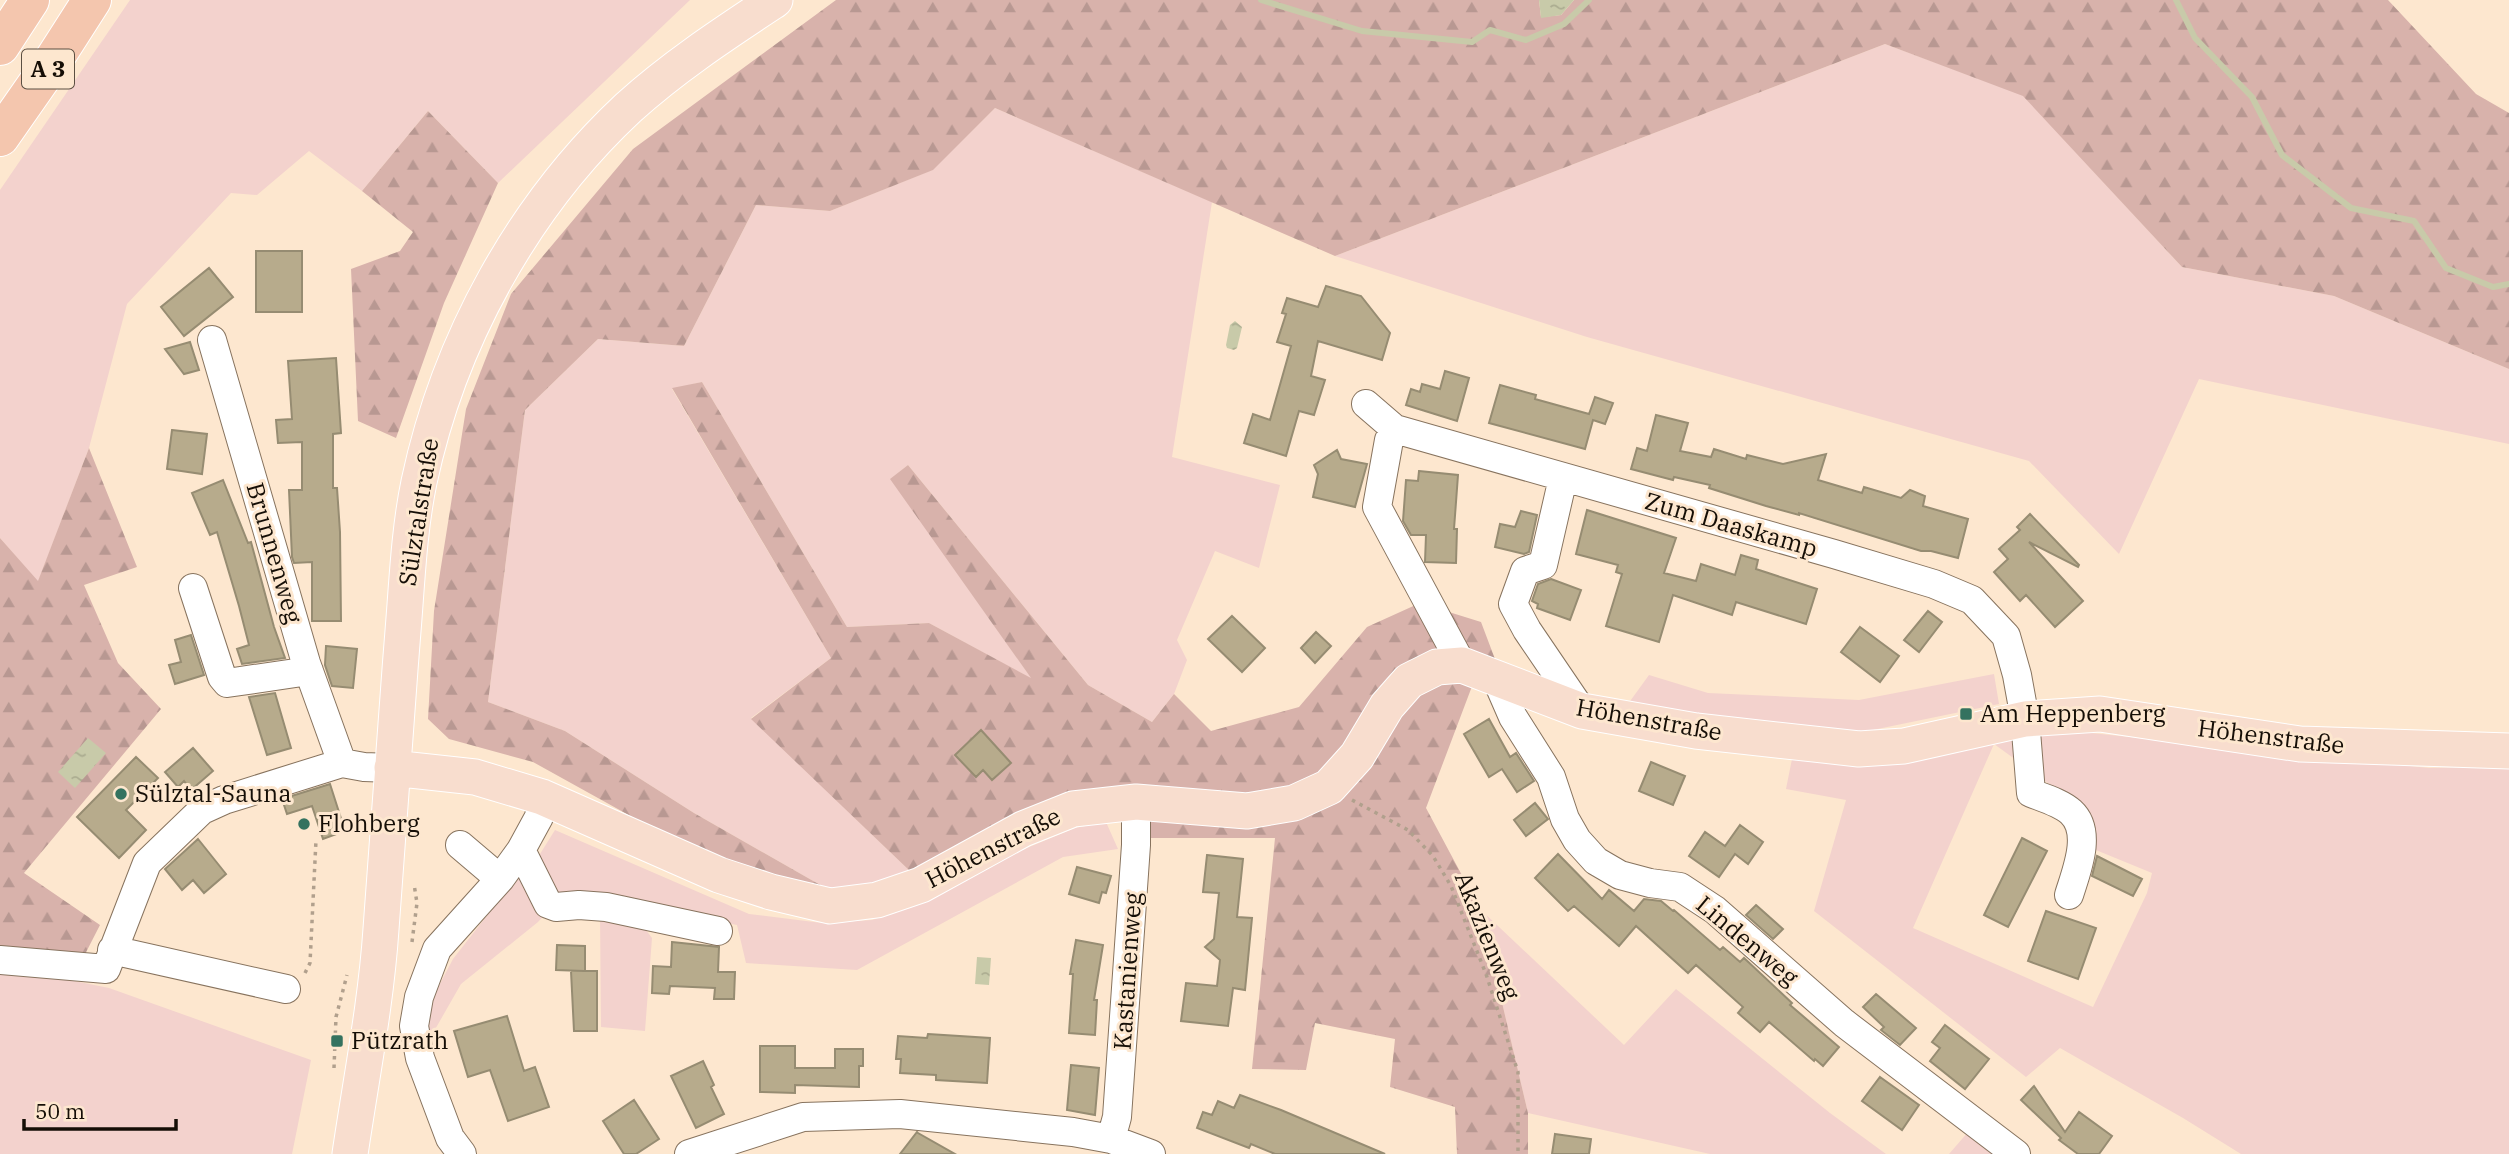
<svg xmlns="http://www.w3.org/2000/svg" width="2509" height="1154" viewBox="0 0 2509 1154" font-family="'IBM Plex Serif',serif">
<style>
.grass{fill:#f3d2cd;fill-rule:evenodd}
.forest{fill:url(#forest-firs)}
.water{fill:url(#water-ripples)}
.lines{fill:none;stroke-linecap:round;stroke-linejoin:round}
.stream{stroke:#c8caa9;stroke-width:6}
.building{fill:#b7ab8c;stroke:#968c72;stroke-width:2}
.minor-casing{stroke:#87735e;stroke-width:30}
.major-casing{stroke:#fff;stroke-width:37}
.highway-casing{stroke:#fff;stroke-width:40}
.path{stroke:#b1a08d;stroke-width:3.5;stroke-dasharray:3.5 5;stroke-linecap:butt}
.minor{stroke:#fff;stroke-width:28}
.major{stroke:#f8ddce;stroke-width:35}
.highway{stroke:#f4c6ae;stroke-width:38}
.poi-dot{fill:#34725f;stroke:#fde7cf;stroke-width:2.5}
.labels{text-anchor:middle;stroke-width:6;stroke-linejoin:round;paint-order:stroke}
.shield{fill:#fde7cf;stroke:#5b4f42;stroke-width:2}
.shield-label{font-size:23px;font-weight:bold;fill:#150e06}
.street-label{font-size:24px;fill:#150e06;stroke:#fde7cf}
.poi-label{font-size:24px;fill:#150e06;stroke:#fde7cf;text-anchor:start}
</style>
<defs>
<pattern id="forest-firs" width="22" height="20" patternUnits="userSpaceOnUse" patternTransform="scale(1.75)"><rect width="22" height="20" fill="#d8b2ab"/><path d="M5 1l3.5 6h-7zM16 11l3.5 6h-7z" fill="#b89892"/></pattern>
<pattern id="water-ripples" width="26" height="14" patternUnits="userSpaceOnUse" patternTransform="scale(1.75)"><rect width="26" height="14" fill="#c8caa9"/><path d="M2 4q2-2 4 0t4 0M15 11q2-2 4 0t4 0" fill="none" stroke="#abac90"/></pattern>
</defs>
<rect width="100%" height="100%" fill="#fde7cf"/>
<path class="grass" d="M130 0H690L498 183 428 111 362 191 309 151 257 195 231 193 127 304 89 448 38 582 0 538V190Z
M1885 44 2023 95 2182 267 2334 296 2509 369V444L2199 379 2119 554 2029 461 1587 337 1335 256Z
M995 108 1212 202 1172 457 1280 485 1259 568 1215 551 1177 640 1187 660 1174 694 1152 722 1088 685 908 465 891 479 1032 679 929 623 847 627 702 382 672 389 831 658 751 718 912 873 836 894 694 813 565 731 488 702 525 410 598 339 684 346 756 205 830 211 932 170Z
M1994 674 1999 704 1858 733 1702 720 1628 704 1649 675 1708 693 1859 700Z
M2053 729 2429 768 2509 766V1154H2241L2183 1118 2060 1048 2026 1077 1814 911 1846 800 1786 789 1792 759 1870 761 1994 744ZM1994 744 2088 812 2091 848 2152 873 2147 893 2093 1007 1913 928Z
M1106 822 1118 849 1063 857 857 970 746 963 737 925 578 895 557 901 538 922 461 984 429 1040 422 1018 453 959 518 876 540 854 555 830 749 914 822 923 872 920 918 905 1022 850 1075 828Z
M1480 909 1624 1045 1676 989 1830 1113 1886 1154H1710L1528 1113Z
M600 913 640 922 652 938 645 1031 601 1027Z
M0 966 109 988 311 1060 292 1154H0Z
M1969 1131 2000 1154H1949Z"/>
<path class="forest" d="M836 0H1539L1541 17 1561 15 1574 0H2388L2476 94 2509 113V369L2334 296 2182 267 2023 96 1885 44 1335 256 995 108 933 170 830 211 756 205 684 346 598 339 525 410 488 702 565 731 694 813 836 894 726 869 533 762 449 739 428 719 434 611 466 409 511 294 633 149Z
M428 111 498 183 444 303 396 438 358 421 351 269 400 251 413 232 362 191Z
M702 382 847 627 929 623 1031 678 890 479 908 465 1088 685 1152 722 1174 694 1211 731 1299 707 1367 627 1420 603 1481 622 1498 667 1462 653 1346 755 1291 792 1242 801 1130 792 912 873 751 719 831 658 672 388Z
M89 448 137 567 84 585 118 663 161 709 24 873 100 925 80 964 0 959V538L38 581Z
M1438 679 1474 681 1426 808 1480 909 1528 1113V1154H1457L1455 1107 1390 1087 1395 1039 1315 1023 1306 1070 1252 1069 1275 838H1145L1152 819 1294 814Z"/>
<path class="water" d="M1539 0H1574L1561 15 1541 18Z
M1235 321 1242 327 1237 348 1234 350 1227 348 1226 345 1230 325Z
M88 738 106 753 75 788 58 772Z
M977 957 991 958 989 985 975 984Z"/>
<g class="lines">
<path class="stream" d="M1261 0 1362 31 1472 42 1490 30 1526 40 1564 24 1589 0
M2176 0 2195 38 2252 97 2282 155 2351 208 2414 221 2446 268 2493 287 2509 284"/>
</g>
<path class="building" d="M256 251H302V312H256Z
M209 268 233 297 184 336 161 307Z
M1326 286 1361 296 1390 333 1382 360 1318 341 1311 376 1325 380 1314 415 1299 411 1286 456 1244 443 1253 414 1270 420 1291 346 1277 342 1286 314 1282 313 1287 298 1318 307Z
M190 342 199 370 184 374 165 349Z
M336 358 341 433 333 434V488H337L340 532 341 621H312V562L294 563 292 557 289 490H302V442L278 443 276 420 292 419 288 361Z
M1445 371 1469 378 1457 421 1406 405 1411 389 1420 392 1422 384 1440 389Z
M1500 385 1536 395 1535 399 1589 414 1595 397 1613 403 1605 424 1593 420 1585 449 1489 423Z
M1656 415 1688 423 1680 451 1711 457 1714 449 1746 459 1747 455 1783 464 1826 454 1818 480 1862 493 1864 487 1901 498 1910 490 1925 496 1923 506 1968 519 1958 558 1931 551H1921L1799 513V515L1766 506 1709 488 1710 485 1674 477 1673 480 1631 469 1637 448 1647 451Z
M172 430 207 434 202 474 167 469Z
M1337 450 1341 459 1367 464 1355 507 1313 497 1318 474 1314 465Z
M1419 471 1458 475 1454 529H1457L1456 563 1425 562 1426 535H1411L1403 521 1406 480 1418 481Z
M223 480 248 543 251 542 274 627 285 658 242 664 237 649 249 645 239 606 217 532 210 535 192 493Z
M1587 510 1676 538 1664 573 1696 581 1701 564 1735 575 1741 555 1758 560 1756 569 1817 589 1806 624 1736 602 1732 615 1673 595 1659 642 1606 626 1622 574 1616 572 1618 565 1576 554Z
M1521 511 1537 515 1529 552 1524 554 1495 547 1500 524 1515 527Z
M2030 514 2079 565 2078 567 2029 542 2083 601 2055 627 2026 595 2020 601 1994 572 2008 559 1999 549 2020 530 2017 527Z
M1551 579 1581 590 1570 620 1537 608 1538 604 1532 601 1538 584Z
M1928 611 1942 622 1919 652 1904 640Z
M1232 616 1265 648 1242 672 1208 639Z
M1860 627 1899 656 1880 682 1841 652Z
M1316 632 1331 646 1315 663 1301 648Z
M191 635 204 675 175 684 169 665 181 662 175 640Z
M326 646 357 649 353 688 332 686 325 665Z
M275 693 291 748 267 755 249 697Z
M1489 719 1510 757 1516 753 1534 781 1517 792 1502 769 1489 777 1464 734Z
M981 730 1011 763 992 780 983 770 976 777 955 755Z
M193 748 213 771 191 790 184 781 178 787 165 772Z
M136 757 158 778 126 810 146 830 119 858 77 817Z
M1651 762 1685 776 1673 805 1639 791Z
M330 784 345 831 323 839 312 806 287 814 282 799Z
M1535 803 1548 819 1526 836 1514 820Z
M1740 825 1763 842 1748 864 1735 854 1719 877 1689 856 1705 832 1725 846Z
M2022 838 2047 851 2008 927 1984 915Z
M198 839 226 874 204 893 193 880 182 890 165 869Z
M1558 854 1602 899 1609 890 1634 911 1644 899 1661 901 1673 911 1674 910 1720 950 1723 947 1740 962 1744 958 1792 1003 1790 1005 1839 1047 1823 1066 1815 1059 1814 1061 1769 1022 1760 1032 1738 1013 1743 1007 1696 965 1688 973 1636 926 1619 946 1574 906 1568 911 1535 878Z
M1207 855 1243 859 1237 917 1252 918 1245 990 1233 988 1228 1026 1181 1021 1186 983 1217 986 1220 960 1205 947 1214 939 1219 893 1203 892Z
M2097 856 2142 879 2133 896 2092 876Z
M1077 867 1111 876 1106 893 1102 892 1099 903 1069 894Z
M1756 905 1783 929 1773 939 1746 915Z
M2046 911 2096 928 2078 979 2028 961Z
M1076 940 1103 945 1094 1000H1097L1095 1035 1069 1033 1073 974H1070Z
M672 942 719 947 718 972H735L734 999H714L715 988 670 986 669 994 652 993 653 966 671 967Z
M557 945 585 946V971H597V1031H574L571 971H584L556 970Z
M1876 994 1916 1028 1900 1045 1881 1030 1884 1027 1863 1007Z
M507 1016 524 1071 535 1067 549 1107 508 1121 490 1070 468 1077 454 1031Z
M1945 1025 1989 1059 1965 1089 1930 1061 1940 1048 1932 1042Z
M928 1034 990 1038 987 1083 936 1080V1075L900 1073 901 1059H896L898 1036 927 1038Z
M760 1046H795V1068H835V1049H863V1066H859V1087L795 1085V1093L760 1092Z
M703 1061 714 1085 711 1087 724 1114 696 1128 671 1076Z
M1071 1065 1099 1068 1095 1115 1067 1110Z
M1880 1077 1919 1105 1902 1130 1862 1101Z
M2034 1086 2065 1132 2079 1112 2112 1136 2099 1154H2078L2059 1140 2061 1138 2021 1100Z
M1240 1095 1281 1110 1385 1154H1275L1251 1144 1249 1148 1197 1128 1203 1112 1212 1115 1218 1101 1234 1108Z
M634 1100 659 1139 636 1154H624L603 1121Z
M917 1132 918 1133 955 1154H900Z
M1555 1134 1591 1139 1589 1154H1552Z"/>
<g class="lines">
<defs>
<path id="minor" d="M212 340 306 663 342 763
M1366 404 1395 429 1834 554 1934 584 1972 600 2006 636 2017 675 2025 719 2031 793C2044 798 2061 803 2071 812 2093 832 2076 872 2069 895
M1395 429 1389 440 1377 507 1462 665
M1563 478 1543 565 1525 571 1513 604 1527 630 1582 711
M193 588 222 677 227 683 309 671
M1496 678 1513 717 1551 777 1565 819 1577 840 1596 861 1620 875 1650 883 1680 887 1715 910 1844 1023 2016 1154
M460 845 500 879
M521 850 548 904 556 907 579 905 606 907 718 931
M112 950 286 989
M0 960 106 969 147 863 202 810 224 800 342 763 364 767 392 768
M1111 1139 1117 1117 1136 845V802
M462 1154 450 1138 420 1058 414 1026 419 997 437 949 500 879 521 850 539 817 542 797
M689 1154 803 1117 900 1114 1073 1132 1111 1139 1151 1154"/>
<path id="major" d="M392 768 475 777 542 797 719 875 771 892 830 906 877 900 921 885 1023 829 1073 809 1136 802 1247 811 1294 803 1329 787 1357 756 1387 706 1409 681 1437 667 1462 665 1582 711 1696 731 1859 749 1904 746 2025 719 2100 714 2300 744 2509 751
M350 1154C361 1079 376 1004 381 929 389 829 395 730 403 631 407 582 409 530 419 482 449 341 523 206 628 108 673 67 725 33 775 0"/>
<path id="highway" d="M0 46 30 0
M0 137 51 64 92 0"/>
</defs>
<use href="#minor" class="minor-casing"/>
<use href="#major" class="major-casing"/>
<use href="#highway" class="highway-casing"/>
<path class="path" d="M1352 800 1408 830 1433 856 1451 886 1486 974 1518 1072V1154
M412 942 417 903 414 884
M305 973 310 963 316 840
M334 1068 336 1017 347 975"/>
<use href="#minor" class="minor"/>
<use href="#major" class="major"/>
<use href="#highway" class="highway"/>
</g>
<g class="poi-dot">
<rect x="1959" y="707" width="14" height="14" rx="3.5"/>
<circle cx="121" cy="794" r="7"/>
<circle cx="304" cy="824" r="7"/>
<rect x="330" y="1034" width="14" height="14" rx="3.5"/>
</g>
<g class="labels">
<rect class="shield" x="22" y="49.5" width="52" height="39" rx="5"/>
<g class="shield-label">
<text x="48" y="77">A 3</text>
</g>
<g class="street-label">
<text transform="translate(419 512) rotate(-81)" y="8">Sülztalstraße</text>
<text transform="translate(1731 525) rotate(16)" y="8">Zum Daaskamp</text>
<text transform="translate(274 553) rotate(74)" y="8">Brunnenweg</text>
<text transform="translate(1649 720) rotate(10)" y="8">Höhenstraße</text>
<text transform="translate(2271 737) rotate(7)" y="8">Höhenstraße</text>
<text transform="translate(993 848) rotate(-27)" y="8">Höhenstraße</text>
<text transform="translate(1487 936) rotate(68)" y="8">Akazienweg</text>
<text transform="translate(1747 941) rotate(40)" y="8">Lindenweg</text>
<text transform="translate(1128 971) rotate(-86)" y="8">Kastanienweg</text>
</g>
<g class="poi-label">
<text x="1980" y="722">Am Heppenberg</text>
<text x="135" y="802">Sülztal-Sauna</text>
<text x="318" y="832">Flohberg</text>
<text x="351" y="1049">Pützrath</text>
</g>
</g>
<path d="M24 1119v10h152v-10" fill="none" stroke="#150e06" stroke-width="3.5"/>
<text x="35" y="1119" font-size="21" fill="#150e06" stroke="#fde7cf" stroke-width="5" paint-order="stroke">50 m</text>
</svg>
